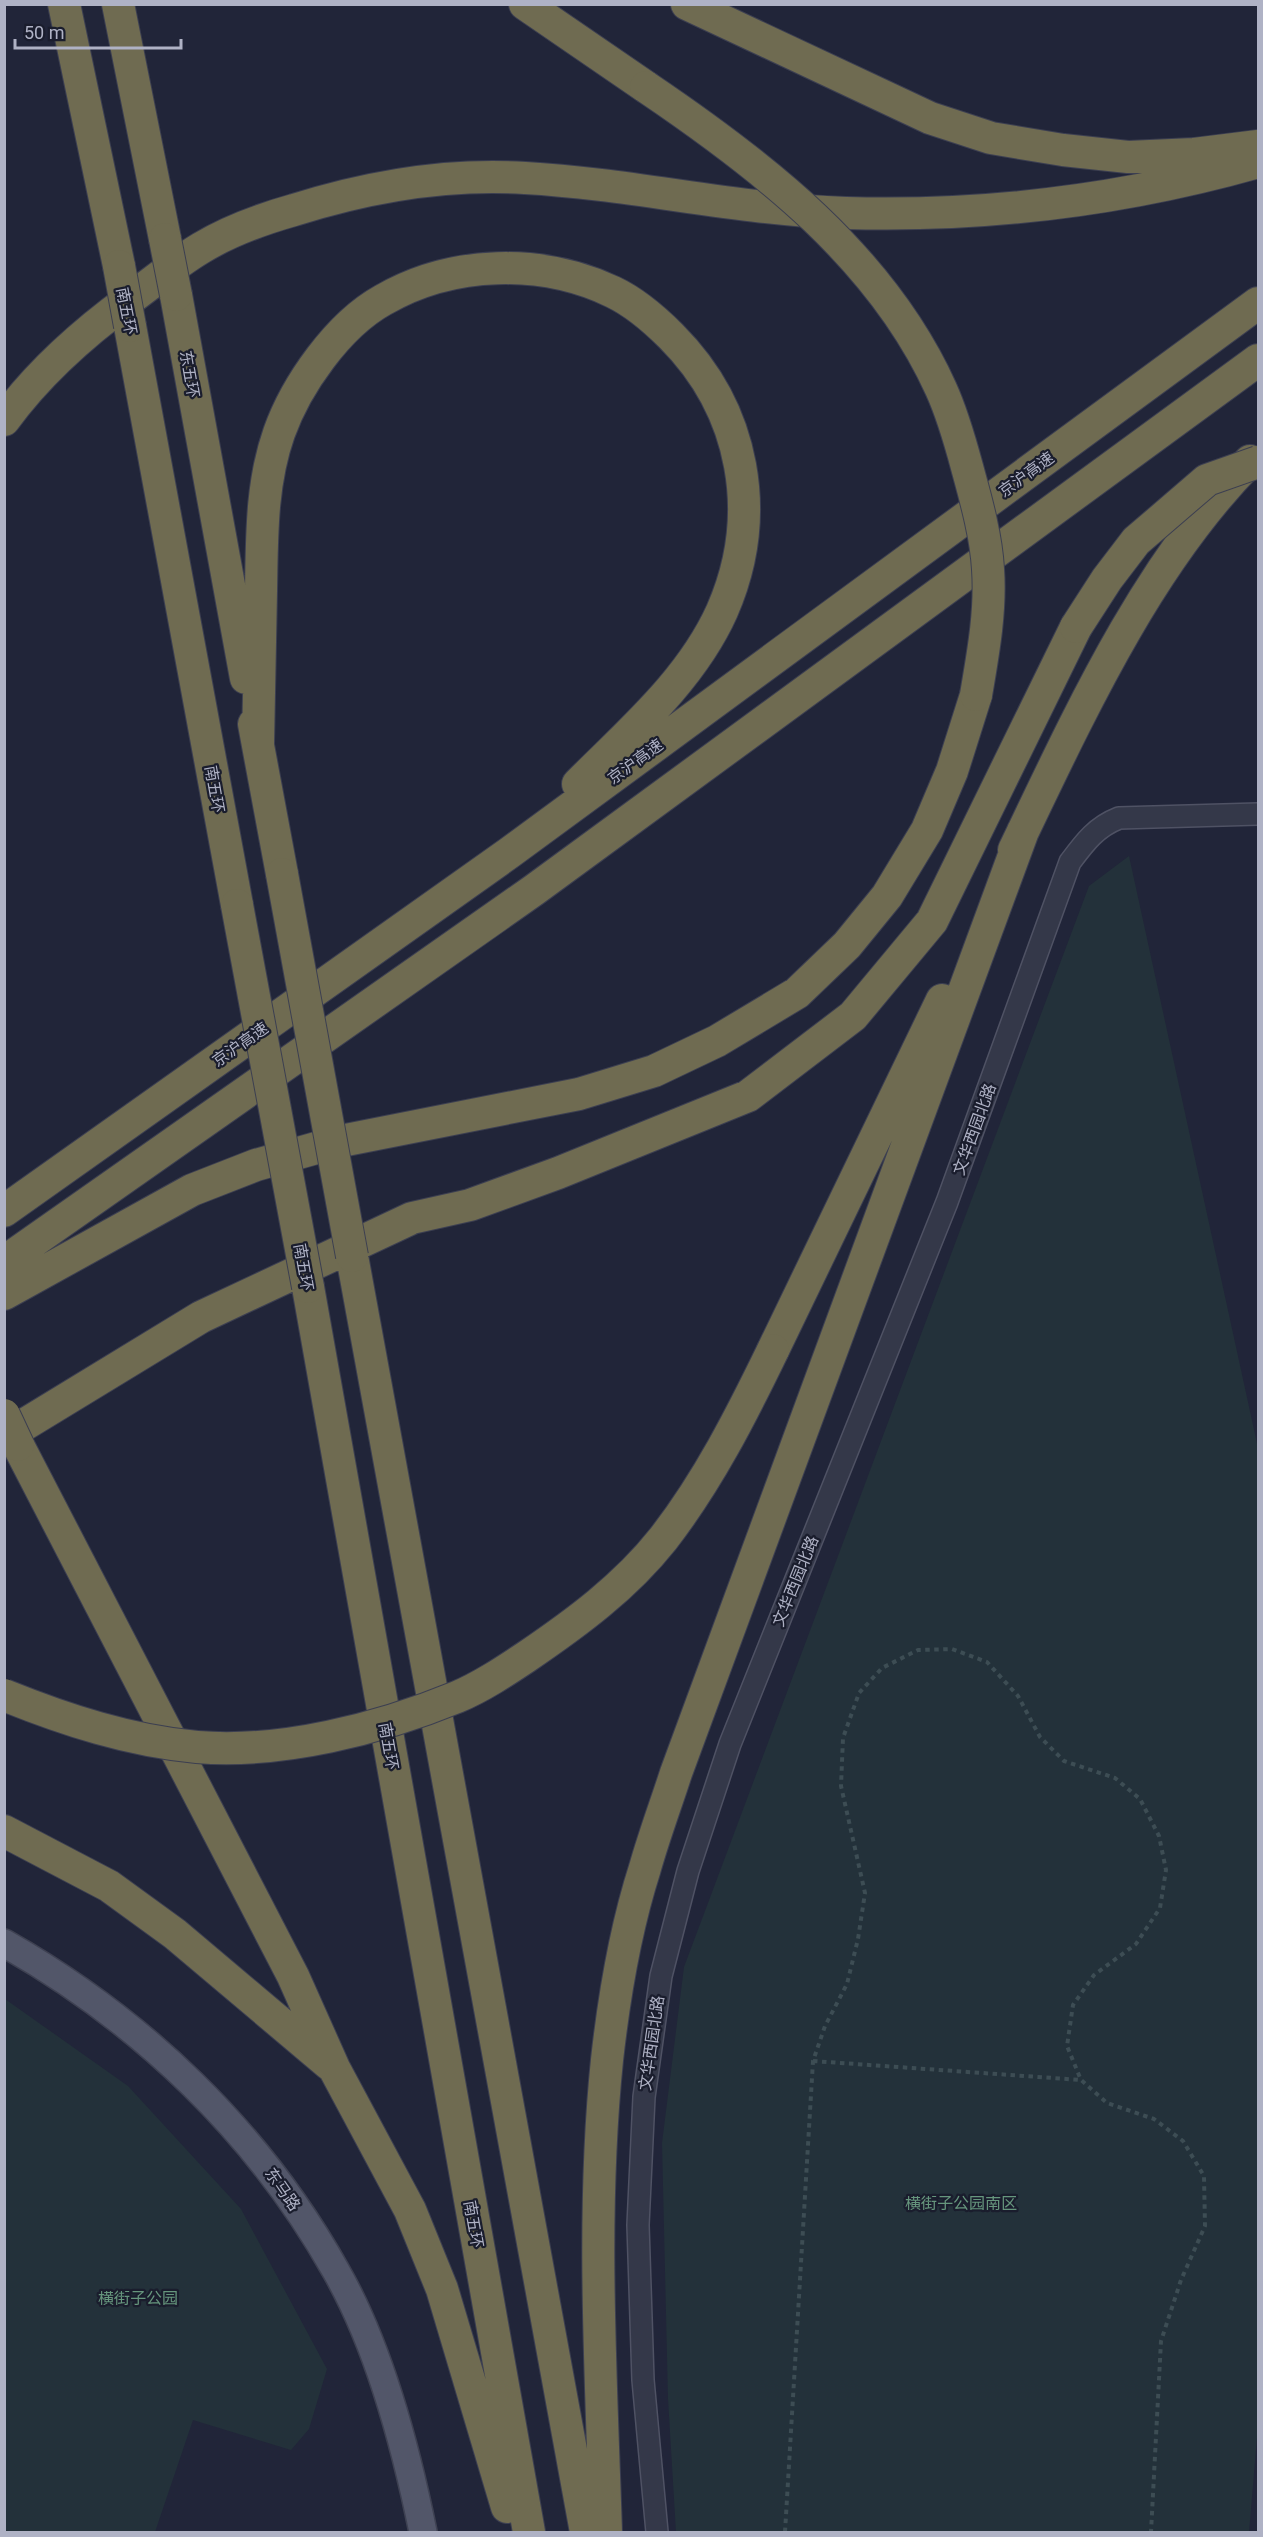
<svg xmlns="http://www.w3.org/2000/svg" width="1263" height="2537" viewBox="0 0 1263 2537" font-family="Roboto,'Noto Sans SC',sans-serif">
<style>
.green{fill:#23313a}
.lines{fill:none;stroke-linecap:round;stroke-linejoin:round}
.minor-casing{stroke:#4f5264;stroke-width:24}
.major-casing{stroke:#3e4152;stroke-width:30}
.highway-casing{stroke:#3c3f51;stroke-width:34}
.path{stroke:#3d4d54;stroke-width:4;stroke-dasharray:4.5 4.5;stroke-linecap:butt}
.minor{stroke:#343849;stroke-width:21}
.major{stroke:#525669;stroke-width:27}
.highway{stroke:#6f6b51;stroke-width:32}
.highway-bridge-casing{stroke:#3c3f51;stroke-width:34;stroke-linecap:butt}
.highway-bridge{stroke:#6f6b51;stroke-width:32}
.labels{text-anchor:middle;stroke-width:4.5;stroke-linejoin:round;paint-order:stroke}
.street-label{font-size:16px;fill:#afb2c5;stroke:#1a1d2d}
.park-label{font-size:16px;fill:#66967d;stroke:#1a1d2d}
</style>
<rect width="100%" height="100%" fill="#212539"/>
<path class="green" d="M1129 856 1258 1448V2426L1249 2532H676L668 2399 662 2143 684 1967 1089 886Z
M5 1999 128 2086 241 2209 327 2369 309 2429 291 2450 193 2420 155 2532H5Z"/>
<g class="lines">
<defs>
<path id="minor" d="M657 2532 643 2380 638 2225 644 2097 661 1976 688 1871 730 1744 947 1202 1070 862C1085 842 1096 827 1119 818L1258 814"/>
<path id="major" d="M4 1943C142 2021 258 2132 336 2271 379 2346 406 2448 423 2532"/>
<path id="highway" d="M64 4 119 266
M118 4 165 239
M525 4 646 87
M687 4 930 118 991 138 1063 150 1128 157 1194 154 1258 146
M176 295 246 678
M130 326 237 905
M4 420C39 372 82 334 130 299 153 282 176 263 201 248 229 231 262 219 294 210 370 186 446 173 525 178 633 184 739 210 846 213 986 217 1124 200 1258 162
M254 724 282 874
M258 744C259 693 260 642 261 591 262 538 261 484 279 433 296 385 338 325 383 300 452 260 542 258 613 292 634 302 655 320 671 336 745 410 764 515 722 611 691 680 630 732 578 784
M1014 850C1078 717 1146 566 1250 461
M4 1211 509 853 1258 303
M352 1256 586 2532
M4 1262 534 890 1258 360
M308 1287 529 2532
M4 1294 192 1190 256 1165 341 1141 579 1094 654 1071 717 1041 797 993 847 945 887 896 927 830 952 771 976 695
M773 1350 942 1000
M4 1437 201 1317 412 1218 470 1205 558 1173 748 1096 853 1016 932 921 1076 627
M18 1445 293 1976 334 2068 410 2210 442 2289 507 2507
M4 1831 109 1886 175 1934 329 2064
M606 2532C601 2375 591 2216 607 2060 614 1997 626 1927 645 1868 654 1836 666 1804 676 1773L1023 831"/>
</defs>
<use href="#minor" class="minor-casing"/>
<use href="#major" class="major-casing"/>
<use href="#highway" class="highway-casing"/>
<path class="path" d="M813 2061 1081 2080
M785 2532 813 2061 825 2026 847 1984 858 1939 865 1893 841 1786 843 1738 859 1693 882 1668 918 1650 952 1649 987 1662 1018 1696 1040 1737 1064 1761 1115 1778 1140 1799 1159 1836 1166 1870 1160 1908 1136 1944 1094 1975 1073 2005 1067 2046 1081 2080 1107 2103 1154 2119 1183 2141 1204 2176 1205 2226 1181 2280 1161 2341 1151 2532"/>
<use href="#minor" class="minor"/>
<use href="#major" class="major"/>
<use href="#highway" class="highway"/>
<defs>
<path id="highway-bridge" d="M646 87C763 166 882 258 941 389 952 413 960 441 967 467 976 500 986 535 988 569 991 611 983 654 976 695
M165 239 176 295
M119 266 130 326
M1076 627 1107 579 1136 541 1207 480 1258 462
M282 874 352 1256
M237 905 308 1287
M4 1415 18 1445
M4 1695C66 1720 130 1741 197 1747 281 1754 379 1729 457 1697 481 1687 505 1671 526 1657 576 1623 625 1587 663 1539 708 1481 741 1416 773 1350"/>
</defs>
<use href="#highway-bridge" class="highway-bridge-casing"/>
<use href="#highway-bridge" class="highway-bridge"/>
</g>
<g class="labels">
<g class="street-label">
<text transform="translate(127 311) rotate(79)" y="6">南五环</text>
<text transform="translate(190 374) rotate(80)" y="6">东五环</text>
<text transform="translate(1026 474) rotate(-36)" y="6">京沪高速</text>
<text transform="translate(635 761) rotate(-36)" y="6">京沪高速</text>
<text transform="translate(215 789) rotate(80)" y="6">南五环</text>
<text transform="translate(240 1044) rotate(-35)" y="6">京沪高速</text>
<text transform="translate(974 1129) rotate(-70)" y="6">文华西园北路</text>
<text transform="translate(304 1267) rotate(80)" y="6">南五环</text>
<text transform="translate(795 1581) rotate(-68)" y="6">文华西园北路</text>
<text transform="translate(389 1746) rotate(80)" y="6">南五环</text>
<text transform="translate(651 2043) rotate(-82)" y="6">文华西园北路</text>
<text transform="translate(283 2189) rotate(55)" y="6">东马路</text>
<text transform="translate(474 2224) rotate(80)" y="6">南五环</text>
</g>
<g class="park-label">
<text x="961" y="2209">横街子公园南区</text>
<text x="138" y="2304">横街子公园</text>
</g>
</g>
<rect width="1263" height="2537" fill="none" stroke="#afb2c5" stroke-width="12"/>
<path d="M15 39v9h166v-9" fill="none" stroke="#afb2c5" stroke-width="3"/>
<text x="24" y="39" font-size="18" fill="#afb2c5" stroke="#1a1d2d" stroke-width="4.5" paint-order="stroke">50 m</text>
</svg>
